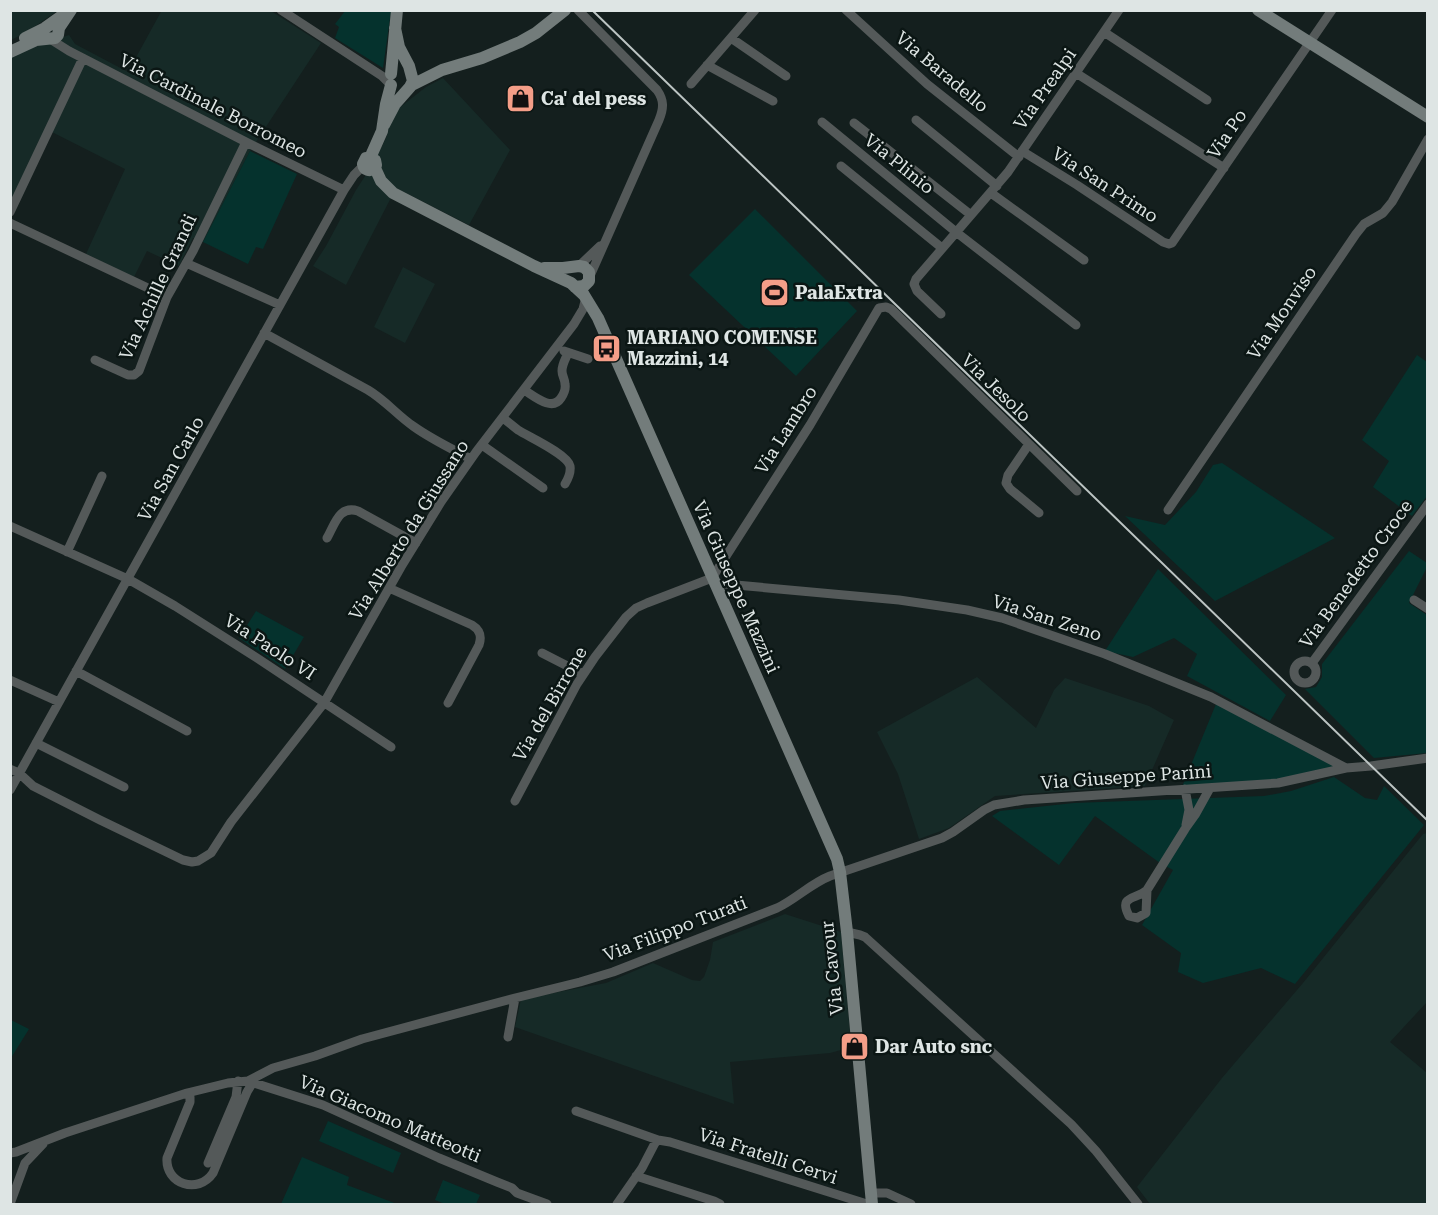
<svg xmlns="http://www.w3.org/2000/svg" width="1438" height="1215" viewBox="0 0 1438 1215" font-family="'Roboto Serif',serif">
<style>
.built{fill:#162a27}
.green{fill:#05322d}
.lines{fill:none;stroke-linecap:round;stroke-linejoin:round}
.street{stroke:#545959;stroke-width:9}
.secondary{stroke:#737c7b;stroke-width:12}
.rail{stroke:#bcc4c3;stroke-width:2}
.labels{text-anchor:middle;stroke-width:5;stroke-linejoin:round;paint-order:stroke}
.street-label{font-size:18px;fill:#dee5e4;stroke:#0b1614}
.poi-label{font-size:18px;font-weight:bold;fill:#dee5e4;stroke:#0b1614;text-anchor:start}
</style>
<rect width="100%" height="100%" fill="#141f1e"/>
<path class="built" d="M162 10 271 11 321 43 250 151 203 242 193 238 179 266 147 251 134 277 86 254 125 169 46 129 11 201V56L34 47 69 35 75 44 128 72Z
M11 11H57L27 32 11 40Z
M443 78 510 150 469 225 396 188 346 285 313 266 326 246 356 190 373 164 386 138 390 123 399 108 426 87Z
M403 267 435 284 405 343 374 327Z
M977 677 1036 728 1054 690 1065 678 1149 706 1174 720 1145 786 995 796 949 828 919 839 898 774 877 732Z
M1427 833V1002L1390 1042 1427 1073V1204H1150L1137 1187 1222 1078 1303 983 1423 834Z
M785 914 841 932 851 1043H840L841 1050 830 1053 730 1062 734 1104 515 1027 521 999 606 983 653 963 692 980 700 981 704 977 710 960 713 942Z"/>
<path class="green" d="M345 11H391L383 68 335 38 339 27 335 24Z
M250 151 297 174 263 249 256 247 248 264 203 242Z
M755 209 857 311 796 376 689 275Z
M1417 355 1427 362V496L1412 516 1373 487 1389 461 1362 440Z
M1222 463 1335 538 1215 601 1125 516 1165 525 1196 492 1213 465Z
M1409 551 1427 563V567L1409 603 1427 615V753L1374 758 1305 689 1316 687 1322 677V664Z
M1158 569 1286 695 1270 721 1187 676 1197 654 1174 638 1133 657 1105 651Z
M256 611 304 637 285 669 239 638Z
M1216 704 1336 766 1281 780 1182 787Z
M1334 777 1365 798 1377 800 1384 786 1424 825 1295 984 1261 968 1203 983 1178 972 1181 953 1142 925 1173 870 1160 863 1095 816 1059 865 992 816 1000 811 1074 803 1264 796 1291 791Z
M11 1020 29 1029 11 1058Z
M328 1121 401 1153 393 1173 319 1141Z
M302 1157 349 1177 347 1185 397 1204H281Z
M443 1180 480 1195 476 1204H445L435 1200Z"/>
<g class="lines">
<path class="street" d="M281 10 382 76 391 85
M578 10 657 90C664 100 664 108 659 120L590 276
M846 10 927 84 1019 157
M1104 32 1207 100
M731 38 786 76
M50 39 69 51 246 142 344 190
M707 65 773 101
M1076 73 1224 168
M691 84 755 10
M916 120 997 186
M822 122 956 232 1076 325
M854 123 971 215
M1022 151 1077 185 1163 242 1169 244 1172 243 1332 10
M841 166 942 248
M991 193 1084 260
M10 212 83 58
M10 223 167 297
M186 263 280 305
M579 266 600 246
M941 314 917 291 914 284 916 279 1008 172 1119 10
M264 333 368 390C385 400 397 415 413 426 431 439 452 449 471 459
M564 351 588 359
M95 360 128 375H134L139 371 167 297 193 251 246 142
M524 390C534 396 552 412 561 398 563 395 566 389 565 384 565 379 562 376 562 371 562 364 566 358 568 353
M503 418C508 422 513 426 518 430 529 437 567 454 570 466 571 472 568 479 565 484
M1029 444 1008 475 1006 483 1010 489 1039 513
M482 445 543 488
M1168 510 1356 234 1364 224 1383 213 1392 202 1428 139
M10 526 128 579 175 606 257 658 391 747
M327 538C335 524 339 505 358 511L416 543
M67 552 102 476
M714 583 899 600 967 610 1002 618 1105 654 1211 697 1346 768
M389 588 472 625C480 630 482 636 479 645L448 703
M1414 600 1428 609
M542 653 583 674
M1294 672a11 11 0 1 1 22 0a11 11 0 1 1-22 0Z
M1312 663 1428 504
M76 671 187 731
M10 680 59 702
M36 743 124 787
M10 769 19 773 33 786 100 820 183 860 192 862 198 861 211 853 231 822 324 703 401 567 441 502 476 452 574 324 583 309 586 297
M1185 789 1189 810 1186 825
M10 790 344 190 354 175 363 166
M515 801 577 684 595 657 626 617 636 608 647 603 712 578 810 425 879 308 886 307 891 309 1077 491
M1147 890 1146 913 1137 918 1129 916C1118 895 1136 900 1147 890L1185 829 1195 815 1210 788
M847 932 860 935 865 937 1071 1124 1096 1151 1138 1204
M508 1037 515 998 580 982 613 972 777 908C796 899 810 884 830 876L942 838 953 832 984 810 994 805 1024 800 1278 783 1346 768 1371 766 1428 758
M248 1081 273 1068 315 1056 362 1039 515 998
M187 1093 190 1097V1102L167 1158C165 1184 198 1195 213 1173L247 1092 253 1082
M576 1111 658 1140 670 1142 867 1204
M10 1153 16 1152 65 1133 187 1093 228 1083 248 1081 323 1105 439 1158 497 1182 512 1188 517 1193 547 1204
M208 1163 236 1097 238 1081
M636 1176 714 1201 720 1204
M871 1193H887L911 1204
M10 1204 25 1163 43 1144
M617 1204 642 1168 655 1143 658 1140"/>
<path class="secondary" d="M1258 10 1428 117
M25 38 45 28 66 13
M10 52 36 40 55 38 58 35 59 28 71 10
M391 74 397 10
M412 85 442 70 482 58 520 42 536 33 565 10
M384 125 395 104 410 87 413 81 409 66 399 47 395 28
M370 158 375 160 376 165 375 168 381 181 393 193 534 266 571 283 584 295 598 318 837 859 840 872 847 932 872 1204
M375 168C370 172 364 170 363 164L366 158H370L382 131 386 104 391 85
M544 268H563L579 266 584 267 589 272V281L584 286 575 287"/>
<path class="rail" d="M592 10 1428 821"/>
</g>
<defs>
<symbol id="shop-square" viewBox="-11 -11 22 22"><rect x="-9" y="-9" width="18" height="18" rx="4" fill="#f49e88" stroke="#0b1614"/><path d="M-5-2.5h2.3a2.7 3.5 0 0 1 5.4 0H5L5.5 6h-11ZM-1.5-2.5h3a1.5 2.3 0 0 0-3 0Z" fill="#111"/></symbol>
<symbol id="stadium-square" viewBox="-11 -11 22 22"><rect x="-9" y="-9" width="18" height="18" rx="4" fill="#f49e88" stroke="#0b1614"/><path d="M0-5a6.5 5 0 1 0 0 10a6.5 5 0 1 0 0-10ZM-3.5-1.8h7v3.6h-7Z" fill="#111"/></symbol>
<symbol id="bus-square" viewBox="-11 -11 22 22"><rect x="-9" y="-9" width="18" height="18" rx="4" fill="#f49e88" stroke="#0b1614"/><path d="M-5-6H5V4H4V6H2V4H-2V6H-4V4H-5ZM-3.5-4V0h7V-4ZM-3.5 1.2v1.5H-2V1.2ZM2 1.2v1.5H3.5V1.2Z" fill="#111"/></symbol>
</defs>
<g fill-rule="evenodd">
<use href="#shop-square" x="504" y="82" width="33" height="33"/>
<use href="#stadium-square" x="758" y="276" width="33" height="33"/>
<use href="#bus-square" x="590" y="332" width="33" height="33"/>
<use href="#shop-square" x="838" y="1030" width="33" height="33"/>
</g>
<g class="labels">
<g class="street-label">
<text transform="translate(942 72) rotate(40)" y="6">Via Baradello</text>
<text transform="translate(1045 89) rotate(-55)" y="6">Via Prealpi</text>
<text transform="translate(213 106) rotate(27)" y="6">Via Cardinale Borromeo</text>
<text transform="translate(1227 134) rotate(-56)" y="6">Via Po</text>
<text transform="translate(899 164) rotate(39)" y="6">Via Plinio</text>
<text transform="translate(1105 185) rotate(33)" y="6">Via San Primo</text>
<text transform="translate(158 287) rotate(-65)" y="6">Via Achille Grandi</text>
<text transform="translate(1282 313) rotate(-56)" y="6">Via Monviso</text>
<text transform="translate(996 388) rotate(44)" y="6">Via Jesolo</text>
<text transform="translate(786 430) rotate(-58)" y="6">Via Lambro</text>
<text transform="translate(171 469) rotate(-61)" y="6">Via San Carlo</text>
<text transform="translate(409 530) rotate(-58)" y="6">Via Alberto da Giussano</text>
<text transform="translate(1356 574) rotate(-54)" y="6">Via Benedetto Croce</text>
<text transform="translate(736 587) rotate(66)" y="6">Via Giuseppe Mazzini</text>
<text transform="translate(1047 618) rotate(18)" y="6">Via San Zeno</text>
<text transform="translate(270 647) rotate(33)" y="6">Via Paolo VI</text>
<text transform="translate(550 704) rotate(-60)" y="6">Via del Birrone</text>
<text transform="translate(1126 777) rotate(-4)" y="6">Via Giuseppe Parini</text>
<text transform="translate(675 929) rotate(-21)" y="6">Via Filippo Turati</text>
<text transform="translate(832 968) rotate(-96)" y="6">Via Cavour</text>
<text transform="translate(390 1119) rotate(23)" y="6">Via Giacomo Matteotti</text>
<text transform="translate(768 1156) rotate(18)" y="6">Via Fratelli Cervi</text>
</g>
<g class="poi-label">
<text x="541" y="105">Ca' del pess</text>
<text x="795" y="299">PalaExtra</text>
<text x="627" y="344">MARIANO COMENSE<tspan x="627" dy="21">Mazzini, 14</tspan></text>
<text x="875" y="1053">Dar Auto snc</text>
</g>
</g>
<rect width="1438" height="1215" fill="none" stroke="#dee5e4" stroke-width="24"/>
</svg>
